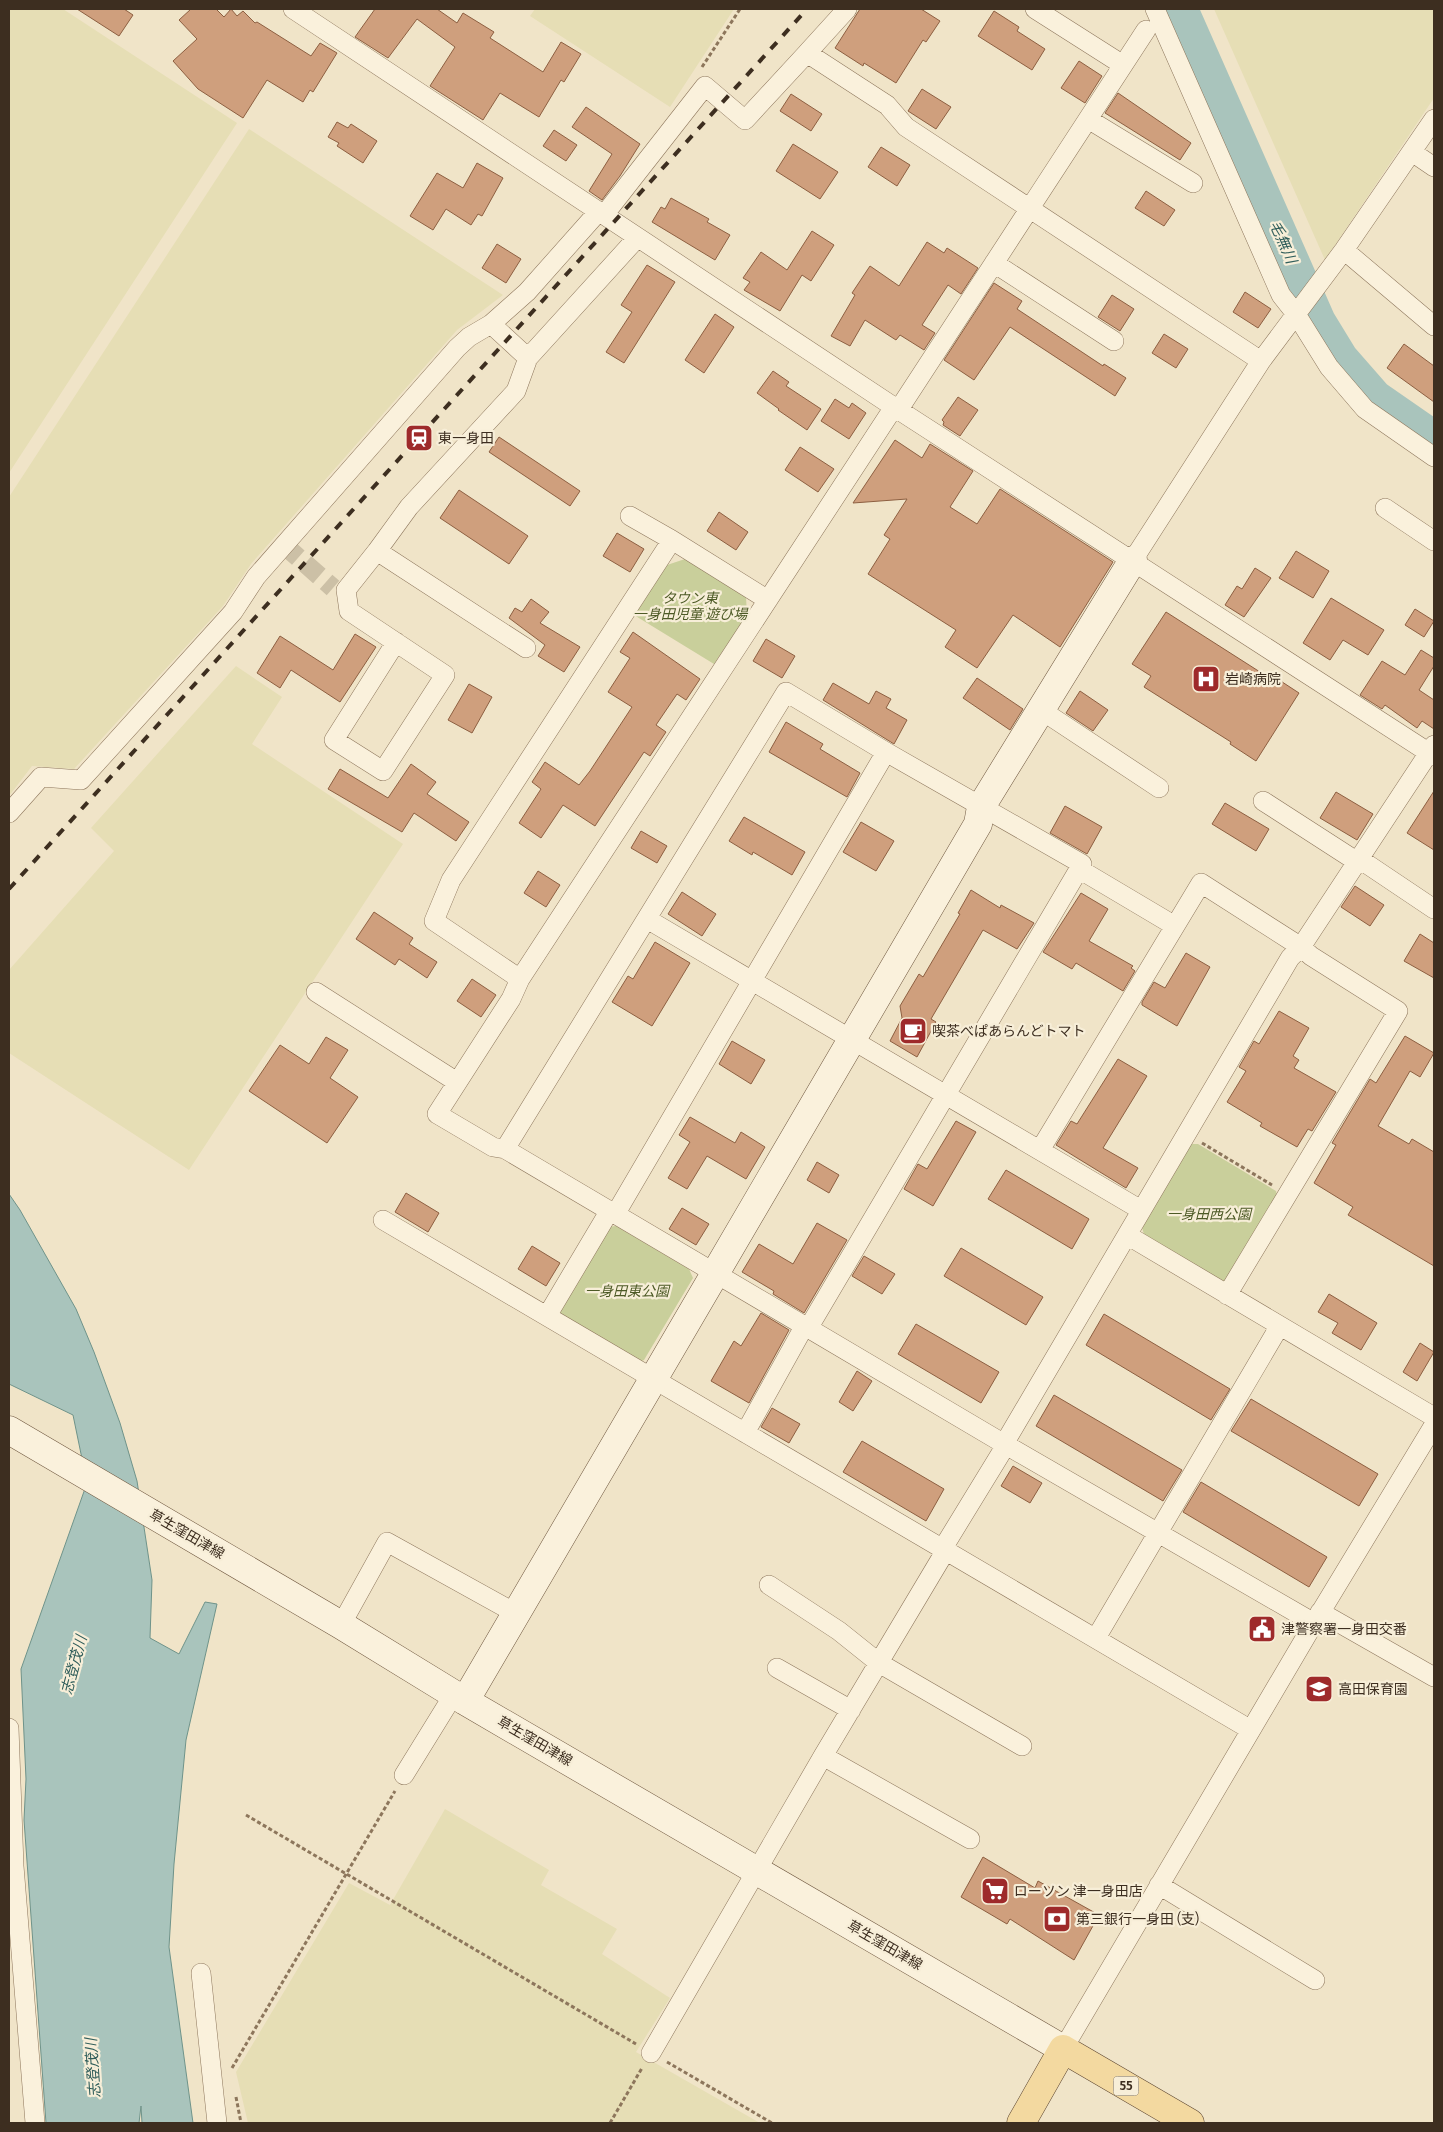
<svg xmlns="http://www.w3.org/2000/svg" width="1443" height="2132" viewBox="0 0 1443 2132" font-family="Bitter,'Noto Sans JP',serif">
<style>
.farmland{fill:#e6deb5}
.green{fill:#c9cf9b}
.water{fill:#a9c4bc;stroke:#6f938a}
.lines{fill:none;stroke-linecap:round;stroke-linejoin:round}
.river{stroke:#a9c4bc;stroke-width:36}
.building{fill:#cf9f7d;stroke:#8d5f41}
.street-tunnel{stroke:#ccc0a6;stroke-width:19;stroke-dasharray:19 9;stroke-linecap:butt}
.street-casing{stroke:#8d765c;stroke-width:20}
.secondary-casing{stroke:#6f573f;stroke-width:29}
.primary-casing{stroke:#5b4430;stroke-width:29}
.path{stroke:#8d765c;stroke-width:3;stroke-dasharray:4 2.5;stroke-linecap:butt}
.street{stroke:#faf1dc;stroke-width:19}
.secondary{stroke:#faf1dc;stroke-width:28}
.primary{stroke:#f3d9a0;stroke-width:28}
.rail{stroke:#3d2e20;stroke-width:4;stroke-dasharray:9 9;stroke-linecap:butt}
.labels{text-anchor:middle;stroke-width:4.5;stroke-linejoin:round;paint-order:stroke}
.shield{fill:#f7eed8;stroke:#756857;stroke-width:1}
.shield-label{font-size:12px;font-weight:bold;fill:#3d2e20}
.poi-label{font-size:14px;fill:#3d2e20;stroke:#f7eed8;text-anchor:start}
.park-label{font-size:14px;font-style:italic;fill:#4d5a26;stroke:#f7eed8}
.street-label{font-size:14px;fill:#3d2e20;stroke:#f7eed8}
.water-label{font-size:15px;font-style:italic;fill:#2f5d5a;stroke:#f7eed8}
</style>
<rect width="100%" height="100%" fill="#f0e4c8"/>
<path class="farmland" d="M9 9H63L237 123 9 473Z
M535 9H734L670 107 530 16Z
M1214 9H1434V98L1325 260Z
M249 129 503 295 457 330 251 564 223 606 74 769 32 766 9 796V497Z
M236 666 282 697 252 744 403 844 189 1170 9 1053V970L114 851 91 828Z
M445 1809 549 1870 541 1885 617 1929 602 1954 670 1998 636 2052 760 2123H248L236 2072 349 1883 390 1905Z"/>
<path class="green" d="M685 559 746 597 747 615 714 664 634 615 667 565Z
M1190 1144H1198L1276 1191 1278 1200 1229 1280 1222 1282 1144 1235 1142 1227Z
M616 1226 689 1269 693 1278 644 1360 637 1363 561 1317 559 1309 606 1227Z"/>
<path class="water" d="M9 1194 20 1210 76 1309 94 1352 120 1423 137 1481 152 1580 150 1638 179 1654 205 1602 217 1604 186 1740 174 1864 169 1947 193 2123H142L141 2106 139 2123H46L24 1820 26 1779 21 1669 87 1483 73 1415 9 1384Z"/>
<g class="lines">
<path class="river" d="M1180 9 1318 322 1340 358 1375 398 1434 439"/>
</g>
<path class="building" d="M77 9H124L133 15 119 36Z
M191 9H216L224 17 231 9 237 16 243 11 255 23 257 22 311 56 320 43 337 53 313 92 310 90 303 102 267 80 243 118 198 89 173 61 197 39 179 20Z
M375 9H437L457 23 463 13 494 32 490 38 543 72 561 42 581 54 564 82 561 80 539 117 500 93 483 120 430 86 455 47 417 19 388 58 355 37Z
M860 9H921L940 21 926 42 923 40 896 83 864 63 863 66 835 48Z
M994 11 1019 27 1017 31 1045 49 1032 70 978 36Z
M1079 61 1102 76 1085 103 1061 88Z
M922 89 951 107 936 129 908 111Z
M1118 93 1191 143 1180 160 1105 113Z
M791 94 822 114 811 131 780 111Z
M586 107 640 144 620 176 602 200 589 191 612 154 572 127Z
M337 122 348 128 351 124 377 141 363 163 337 146 339 143 328 137Z
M554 130 577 145 566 161 543 146Z
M793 144 838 172 820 199 776 171Z
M881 147 910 165 897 186 868 167Z
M477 163 503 178 482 216 478 214 471 225 446 209 433 230 410 216 437 173 463 188Z
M1146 191 1175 210 1164 226 1135 208Z
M671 198 709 219 707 222 730 235 715 260 652 222 661 207 665 209Z
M812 231 834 245 811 281 802 275 780 311 744 290 750 282 743 278 761 252 787 270Z
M927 242 944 253 947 248 978 268 961 294 948 285 922 325 935 333 924 350 900 335 896 340 865 320 850 346 831 336 855 295 852 293 870 266 899 286Z
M497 244 521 259 506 283 482 268Z
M647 265 675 282 624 363 606 352 632 312 621 305Z
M994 283 1022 301 1017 309 1103 366 1104 364 1126 378 1115 396 1010 327 974 380 944 360Z
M1245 292 1271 309 1258 328 1233 312Z
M1112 295 1134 309 1120 331 1098 317Z
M715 314 734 327 704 373 685 360Z
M1164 334 1188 349 1176 368 1152 353Z
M1404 344 1434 366V402L1387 368Z
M773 371 789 382 786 386 821 409 807 430 778 410 779 409 757 393Z
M958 397 978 410 960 436 943 425 944 422 942 420Z
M835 399 849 408 852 403 866 413 849 439 821 421Z
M499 437 580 491 570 506 489 452Z
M895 440 922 458 930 444 973 471 950 507 977 524 1000 489 1113 562 1060 647 1013 615 977 668 945 647 956 630 868 574 890 539 884 535 907 499 853 503Z
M800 447 834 469 818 492 785 470Z
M459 490 528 536 509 564 440 518Z
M719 512 748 532 736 550 707 531Z
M617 533 644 549 630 572 603 556Z
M1296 551 1329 571 1313 598 1279 578Z
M1255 568 1271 578 1244 617 1225 605 1237 586 1242 589Z
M1331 598 1384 630 1368 655 1343 640 1330 660 1303 643Z
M531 599 549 612 540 623 580 647 564 672 538 656 545 645 509 618 515 608 522 612Z
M1415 609 1434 621 1424 637 1405 625Z
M1166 612 1271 679 1273 676 1299 693 1256 761 1230 744 1231 742 1144 687 1151 676 1132 664Z
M633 632 700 679 686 700 677 694 656 725 666 732 650 756 644 752 595 826 563 805 541 838 519 823 541 789 532 782 545 762 579 785 590 771 632 707 608 692 630 658 620 652Z
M355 634 376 647 340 702 291 670 280 688 257 673 280 636 333 670Z
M766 639 795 656 782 678 753 661Z
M1421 650 1434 658V666L1419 690 1434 700V729L1422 721 1417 728 1385 705 1382 709 1360 695 1382 661 1405 675Z
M977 678 1023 709 1010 730 963 698Z
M833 683 869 704 876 691 891 699 886 708 907 720 894 744 823 700Z
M469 684 492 697 472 733 448 720Z
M1080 691 1108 710 1093 731 1066 713Z
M786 722 823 744 820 749 860 773 847 797 769 752Z
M411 764 436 782 427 794 469 822 456 841 414 813 402 832 328 789 340 769 388 798Z
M1434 791V850L1407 833Z
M1336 792 1373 814 1357 840 1320 818Z
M1225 803 1269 829 1256 851 1212 824Z
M1065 806 1102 827 1087 854 1050 833Z
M744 817 805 852 792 875 753 852 752 855 729 841Z
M861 822 894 841 876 871 843 852Z
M641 831 667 846 657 863 631 848Z
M538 871 560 885 546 907 524 893Z
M1355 886 1384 905 1370 926 1341 907Z
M971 890 1000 908 1001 905 1034 923 1017 949 983 930 931 1019 936 1022 917 1057 890 1041 902 1018 900 1006 919 974 923 977 960 914 958 913Z
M682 892 716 914 702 936 668 914Z
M1081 893 1108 909 1089 941 1133 966 1131 968 1135 971 1123 991 1076 963 1072 969 1043 952Z
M374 912 413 938 409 944 437 962 427 978 399 959 395 965 356 939Z
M1420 934 1434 943V978L1404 961Z
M655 942 690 963 652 1026 612 1002 628 976 633 979Z
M1186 953 1210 967 1177 1026 1142 1005V1002L1154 982 1165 988Z
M472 979 496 995 481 1017 457 1001Z
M1279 1011 1309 1028 1293 1056 1299 1060 1294 1068 1336 1092 1312 1131 1308 1129 1297 1147 1260 1126 1262 1123 1227 1102 1246 1071 1239 1067 1254 1041 1259 1044Z
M1405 1036 1434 1053 1420 1077 1410 1071 1378 1126 1409 1144 1412 1139 1434 1152V1266L1348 1215 1353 1207 1314 1183 1336 1145 1332 1143 1370 1079 1376 1083Z
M326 1037 348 1050 330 1078 358 1097 327 1143 249 1091 280 1045 309 1064Z
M732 1041 765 1060 751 1084 719 1064Z
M1118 1059 1147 1076 1103 1148 1138 1168 1126 1188 1056 1145 1071 1121 1077 1124Z
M690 1117 735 1143 741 1132 765 1147 746 1179 707 1156 687 1189 668 1178 690 1142 679 1135Z
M956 1121 976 1132 933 1206 904 1189 918 1164 927 1169Z
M817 1162 839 1175 829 1193 807 1180Z
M1006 1170 1089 1219 1072 1249 988 1199Z
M406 1193 439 1213 428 1232 395 1212Z
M682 1208 709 1224 696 1245 669 1229Z
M817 1223 847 1240 804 1313 773 1294 774 1291 742 1272 759 1244 793 1264Z
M532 1246 560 1263 546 1286 518 1269Z
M961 1248 1043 1297 1026 1325 944 1276Z
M864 1256 895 1274 882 1294 852 1276Z
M1329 1294 1377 1323 1361 1350 1332 1333 1338 1323 1318 1312Z
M761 1313 789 1330 749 1403 711 1381 734 1341 741 1346Z
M1104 1314 1230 1389 1211 1420 1086 1345Z
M916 1324 999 1372 981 1403 898 1354Z
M1420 1343 1434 1352 1417 1381 1403 1372Z
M857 1371 872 1381 853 1411 839 1402Z
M1054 1395 1182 1470 1163 1501 1036 1426Z
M1251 1399 1378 1474 1359 1506 1231 1431Z
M772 1408 800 1424 789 1443 761 1427Z
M862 1441 944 1489 926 1521 843 1472Z
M1013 1466 1042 1483 1030 1503 1001 1486Z
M1201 1482 1327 1557 1309 1587 1183 1512Z
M983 1857 1035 1888 1038 1881 1099 1915 1074 1960 1010 1919 1007 1924 961 1897Z"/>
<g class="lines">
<path class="street-tunnel" d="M284 545 333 588"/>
<defs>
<path id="street" d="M293 9 894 407 1434 756
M1035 9 1123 65
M1155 9 1281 295 1296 314 1329 367 1365 409 1434 457
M807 53 847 9
M1088 119 1193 183
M1412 152 1434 167
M604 215 705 86 745 120 807 53 887 105 906 127 1261 361
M1344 250 1434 326
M994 263 1114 341
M491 324 528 358
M894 407 520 979 511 999 437 1114 493 1147 505 1149 1006 1445 1314 1623
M899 409 1146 30
M1385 508 1434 541
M630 516 672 540
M377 551 346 590 349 611 445 675 383 771 334 740 396 642
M1133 560 1261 361 1344 250 1434 119
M526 648 377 551 409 507 516 391 528 358 637 238
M1041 710 1159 788
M1263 801 1356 861
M9 813 41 777 81 780 233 612 256 577 457 348 469 337 491 324 527 292 599 211
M1358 858 1434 909
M1079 869 1175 926
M647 919 1141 1210
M520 979 434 921 451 880 672 540 768 600
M316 992 457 1082
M505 1149 786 692 886 752 1082 864 809 1327
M1040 1150 1201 883 1301 947 1311 956 1398 1011 1227 1295
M616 1213 886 752
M383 1220 1251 1730
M1127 1235 1434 1417
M547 1316 610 1210
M745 1433 805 1325
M1004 1444 1290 958 1301 947 1434 745
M943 1548 1006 1445
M769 1585 839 1631 879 1663 1022 1746
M1320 1612 1434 1677
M341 1625 387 1542 517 1614
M1096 1638 1279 1327
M777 1668 851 1710
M9 1728 14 1866 35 2123
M823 1756 970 1839
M404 1775 454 1694
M1159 1885 1315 1980
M201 1973 217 2123
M1063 2049 1314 1623 1434 1425
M651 2053 823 1756 946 1550"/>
<path id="secondary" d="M9 1430 341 1625 465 1701 1063 2049
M465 1701 978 824 981 807 1133 560"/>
<path id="primary" d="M1021 2123 1063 2049 1190 2123"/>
</defs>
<use href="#street" class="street-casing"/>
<use href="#secondary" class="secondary-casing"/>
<use href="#primary" class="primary-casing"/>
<path class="path" d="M702 67 740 9
M1202 1143 1272 1185
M246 1815 636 2044
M667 2062 772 2123
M232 2068 395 1791
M236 2097 241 2123
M610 2123 642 2068"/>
<use href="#street" class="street"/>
<use href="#secondary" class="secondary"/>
<use href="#primary" class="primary"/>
<path class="rail" d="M9 889 807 9"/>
</g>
<defs>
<symbol id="station-square" viewBox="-11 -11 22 22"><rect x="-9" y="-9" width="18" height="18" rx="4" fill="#9e2a2b" stroke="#f7eed8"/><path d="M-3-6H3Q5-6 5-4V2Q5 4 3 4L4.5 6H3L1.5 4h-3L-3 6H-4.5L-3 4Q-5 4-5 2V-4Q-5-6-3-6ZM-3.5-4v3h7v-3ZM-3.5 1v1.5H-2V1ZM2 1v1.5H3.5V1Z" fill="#fff"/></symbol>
<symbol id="hospital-square" viewBox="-11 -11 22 22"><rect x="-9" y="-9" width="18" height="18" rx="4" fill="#9e2a2b" stroke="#f7eed8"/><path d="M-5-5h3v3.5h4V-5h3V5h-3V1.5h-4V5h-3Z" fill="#fff"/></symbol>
<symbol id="cafe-square" viewBox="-11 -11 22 22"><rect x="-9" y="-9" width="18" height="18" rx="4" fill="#9e2a2b" stroke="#f7eed8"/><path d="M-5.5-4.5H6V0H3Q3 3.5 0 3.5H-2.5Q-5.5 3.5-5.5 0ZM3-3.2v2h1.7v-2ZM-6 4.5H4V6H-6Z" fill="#fff"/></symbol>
<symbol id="civic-square" viewBox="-11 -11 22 22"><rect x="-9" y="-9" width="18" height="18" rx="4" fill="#9e2a2b" stroke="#f7eed8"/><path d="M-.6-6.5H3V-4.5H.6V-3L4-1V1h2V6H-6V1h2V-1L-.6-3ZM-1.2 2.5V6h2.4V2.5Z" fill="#fff"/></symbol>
<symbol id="school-square" viewBox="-11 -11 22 22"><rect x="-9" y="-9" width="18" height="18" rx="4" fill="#9e2a2b" stroke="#f7eed8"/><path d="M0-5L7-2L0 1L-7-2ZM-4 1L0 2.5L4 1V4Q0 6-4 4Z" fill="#fff"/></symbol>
<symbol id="supermarket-square" viewBox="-11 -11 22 22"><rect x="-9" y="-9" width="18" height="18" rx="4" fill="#9e2a2b" stroke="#f7eed8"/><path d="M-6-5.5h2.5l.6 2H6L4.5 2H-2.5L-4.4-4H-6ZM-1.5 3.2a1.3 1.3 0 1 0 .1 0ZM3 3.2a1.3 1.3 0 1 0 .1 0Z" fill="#fff"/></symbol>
<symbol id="bank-square" viewBox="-11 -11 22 22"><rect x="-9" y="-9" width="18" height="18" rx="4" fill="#9e2a2b" stroke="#f7eed8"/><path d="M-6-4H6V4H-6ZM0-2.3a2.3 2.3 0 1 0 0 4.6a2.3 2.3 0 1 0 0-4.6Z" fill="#fff"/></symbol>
</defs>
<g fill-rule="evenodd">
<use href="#station-square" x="403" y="422" width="32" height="32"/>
<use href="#hospital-square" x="1190" y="663" width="32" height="32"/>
<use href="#cafe-square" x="897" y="1015" width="32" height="32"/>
<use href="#civic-square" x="1246" y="1613" width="32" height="32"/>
<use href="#school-square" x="1303" y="1673" width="32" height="32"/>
<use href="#supermarket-square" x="979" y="1875" width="32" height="32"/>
<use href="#bank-square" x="1041" y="1903" width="32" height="32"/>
</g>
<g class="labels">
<rect class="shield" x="1113.5" y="2076.5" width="25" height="19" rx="4"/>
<g class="shield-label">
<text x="1126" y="2090">55</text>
</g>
<g class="poi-label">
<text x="438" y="443">東一身田</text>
<text x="1225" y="684">岩崎病院</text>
<text x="932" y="1036">喫茶べぱあらんどトマト</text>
<text x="1281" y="1634">津警察署一身田交番</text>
<text x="1338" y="1694">高田保育園</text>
<text x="1014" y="1896">ローソン 津一身田店</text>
<text x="1076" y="1924">第三銀行一身田 (支)</text>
</g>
<g class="park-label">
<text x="690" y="603">タウン東<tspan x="690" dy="16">一身田児童 遊び場</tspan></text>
<text x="1209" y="1219">一身田西公園</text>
<text x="627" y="1296">一身田東公園</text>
</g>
<g class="street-label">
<text transform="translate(187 1534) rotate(30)" y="5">草生窪田津線</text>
<text transform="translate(535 1741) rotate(30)" y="5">草生窪田津線</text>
<text transform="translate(885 1945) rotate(30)" y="5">草生窪田津線</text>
</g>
<g class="water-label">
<text transform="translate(1283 242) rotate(66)" y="5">毛無川</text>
<text transform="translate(74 1665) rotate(-75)" y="5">志登茂川</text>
<text transform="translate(93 2068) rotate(-94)" y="5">志登茂川</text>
</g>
</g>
<rect width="1443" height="2132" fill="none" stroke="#3d2e20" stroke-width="20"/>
</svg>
